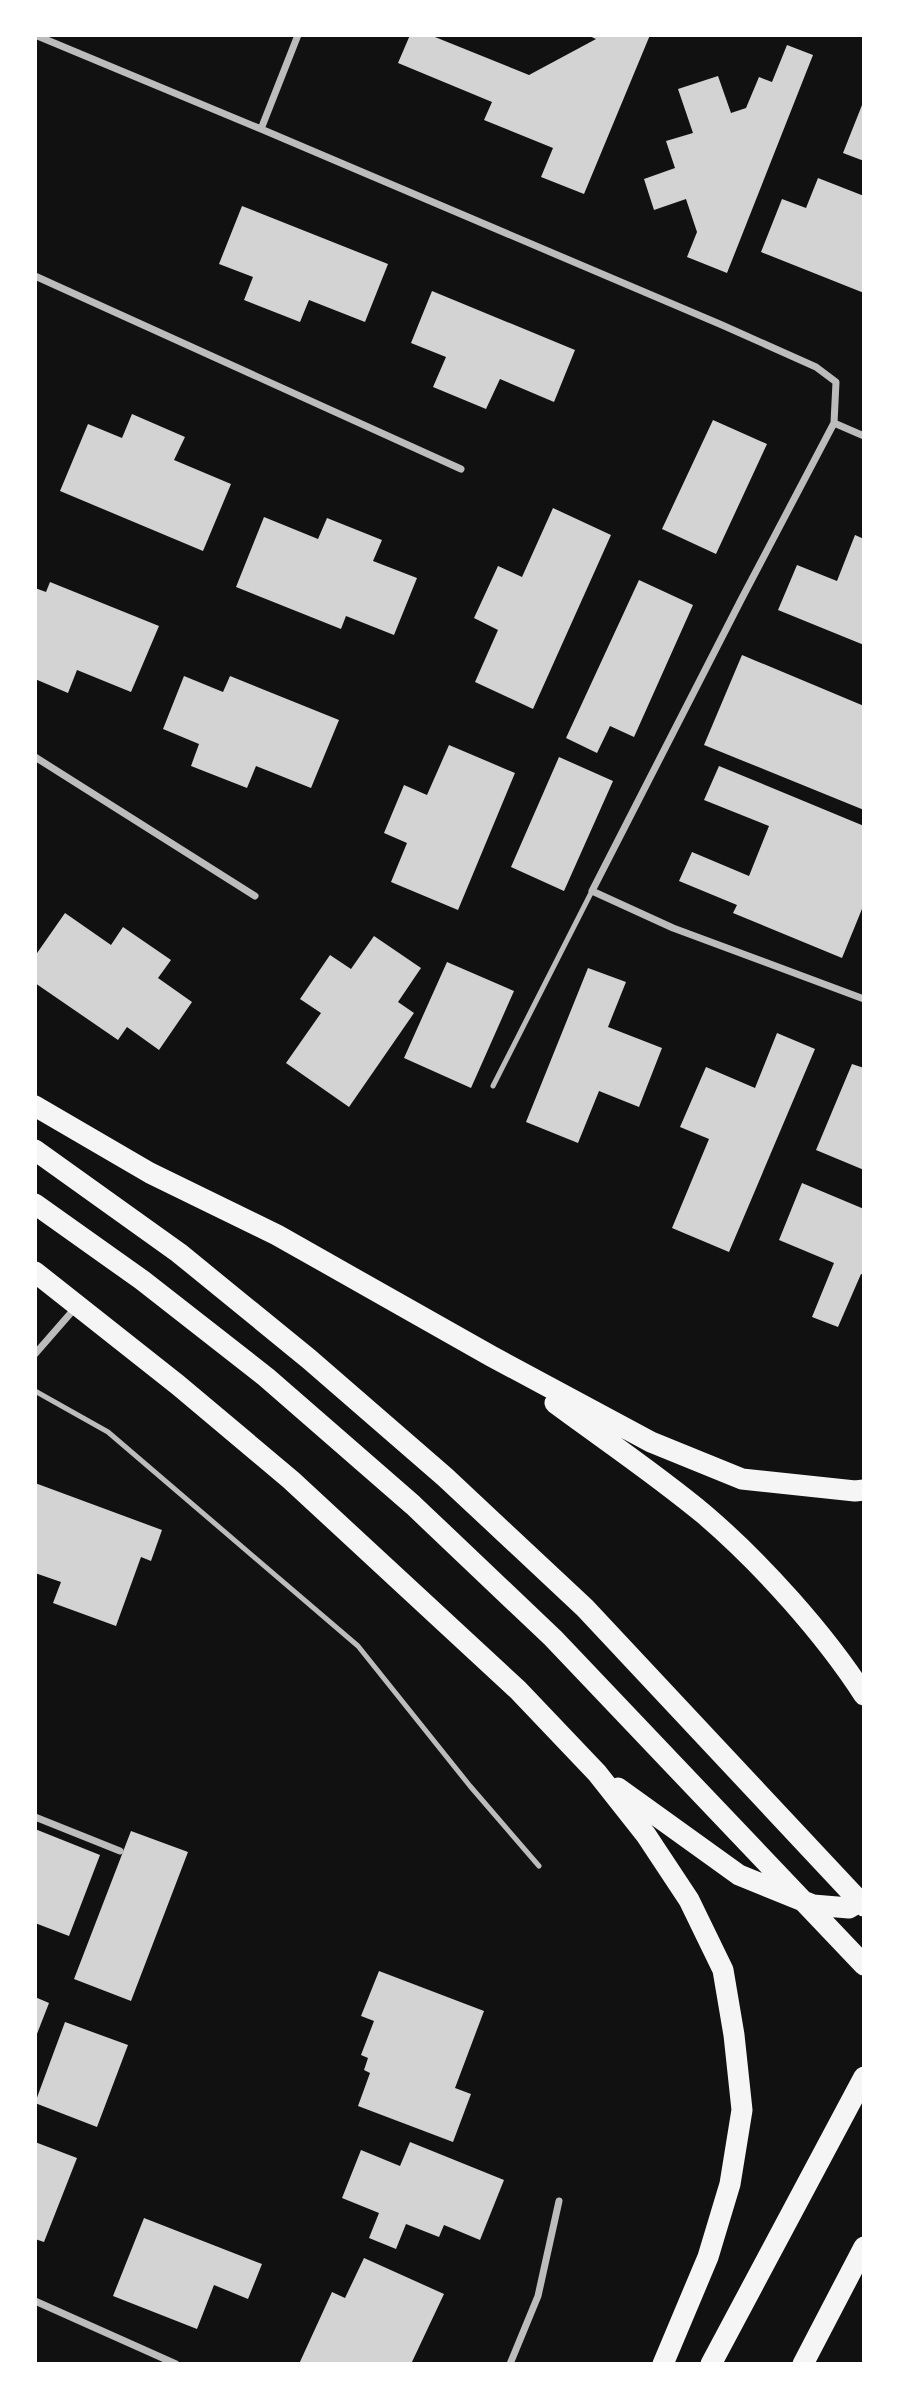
<svg xmlns="http://www.w3.org/2000/svg" width="899" height="2399" viewBox="0 0 899 2399" font-family="'PT Sans',sans-serif">
<style>
.building{fill:#d3d3d3}
.lines{fill:none;stroke-linecap:round;stroke-linejoin:round}
.service{stroke:#bcbcbc;stroke-width:5}
.minor{stroke:#bcbcbc;stroke-width:7}
.motorway{stroke:#f5f5f5;stroke-width:21}
</style>
<rect width="100%" height="100%" fill="#111"/>
<path class="building" d="M410 35H430L529 75 596 39 587 35H650L584 194 541 177 553 148 484 120 492 102 398 63Z
M787 45 813 55 727 273 687 257 697 232 686 199 654 210 644 179 675 168 666 141 693 133 678 89 718 76 731 113 746 108 759 77 772 82Z
M864 100V161L843 153Z
M818 178 864 196V293L761 252 782 199 806 208Z
M242 206 388 264 365 322 309 300 300 322 244 300 253 277 219 264Z
M432 291 575 350 554 402 500 379 486 409 433 387 446 357 411 343Z
M132 414 185 437 174 460 231 484 203 551 60 491 88 424 122 438Z
M713 420 767 444 716 554 662 529Z
M553 508 611 535 533 709 475 682 498 630 474 618 498 566 522 577Z
M264 517 318 539 327 518 382 540 373 561 417 578 394 635 346 616 341 629 236 587Z
M855 535 864 539V645L778 610 797 565 837 581Z
M639 580 693 605 634 737 610 726 597 753 566 738Z
M50 582 159 626 131 692 77 670 68 693 35 679V588L46 592Z
M742 655 864 706V810L704 745Z
M184 676 223 692 230 676 339 720 311 788 256 766 247 788 191 766 199 744 163 729Z
M449 745 515 773 458 910 391 882 407 843 384 833 404 785 427 795Z
M559 757 613 781 564 891 511 867Z
M719 766 864 826V904L842 958 733 913 737 905 679 881 692 852 749 876 769 826 704 800Z
M65 913 111 945 123 927 171 960 158 978 192 1002 159 1050 127 1027 118 1040 35 983V956Z
M374 936 421 968 398 1002 414 1013 349 1107 286 1063 321 1013 300 999 330 955 351 969Z
M447 962 514 991 471 1088 404 1058Z
M588 968 626 982 608 1027 662 1048 639 1107 599 1091 578 1143 526 1122Z
M777 1033 815 1049 729 1252 672 1228 709 1139 680 1127 706 1067 755 1088Z
M852 1064 864 1068V1170L816 1150Z
M802 1183 864 1209V1275L861 1274 838 1327 812 1317 834 1263 779 1240Z
M35 1483 162 1530 151 1561 141 1557 116 1626 53 1603 61 1582 35 1573Z
M35 1829 100 1855 69 1936 35 1923Z
M131 1831 188 1852 131 2001 74 1979Z
M379 1971 484 2011 455 2088 471 2094 453 2142 358 2106 370 2073 364 2070 368 2058 361 2055 374 2021 361 2016Z
M35 1997 49 2003 35 2039Z
M65 2022 128 2045 97 2127 35 2103Z
M35 2142 77 2158 44 2242 35 2239Z
M410 2142 504 2180 480 2240 444 2225 439 2237 406 2224 396 2249 369 2238 379 2213 342 2198 361 2150 400 2166Z
M144 2218 262 2264 248 2299 214 2285 197 2329 113 2296Z
M364 2258 444 2294 411 2364H299L332 2292 345 2298Z"/>
<g class="lines">
<path class="service" d="M493 1086 592 891
M35 1391 108 1432 358 1646 470 1786 539 1866"/>
<path class="minor" d="M35 35 261 129 722 325 816 367 836 382 834 423 742 598 592 891 673 928 864 999
M261 129 298 35
M35 276 461 469
M834 423 864 436
M35 757 255 896
M35 1354 76 1307
M35 1817 120 1851
M35 2301 176 2364
M510 2364 538 2296 559 2201"/>
<path class="motorway" d="M35 1106 150 1173 277 1235 491 1356 651 1442 742 1479 855 1491 864 1490
M35 1150 179 1253 309 1359 445 1477 585 1608 864 1906
M35 1204 142 1280 266 1377 413 1505 553 1638 864 1965
M35 1272 178 1385 291 1480 518 1690 597 1773 646 1835 689 1900 723 1970 734 2035 742 2110 730 2184 708 2257 663 2364
M555 1403C605 1440 657 1475 705 1515 761 1563 824 1633 864 1695
M618 1788 739 1875 813 1905 849 1908 864 1899
M711 2364 864 2077
M803 2364 864 2247"/>
</g>
<rect width="899" height="2399" fill="none" stroke="#ffffff" stroke-width="74"/>
</svg>
